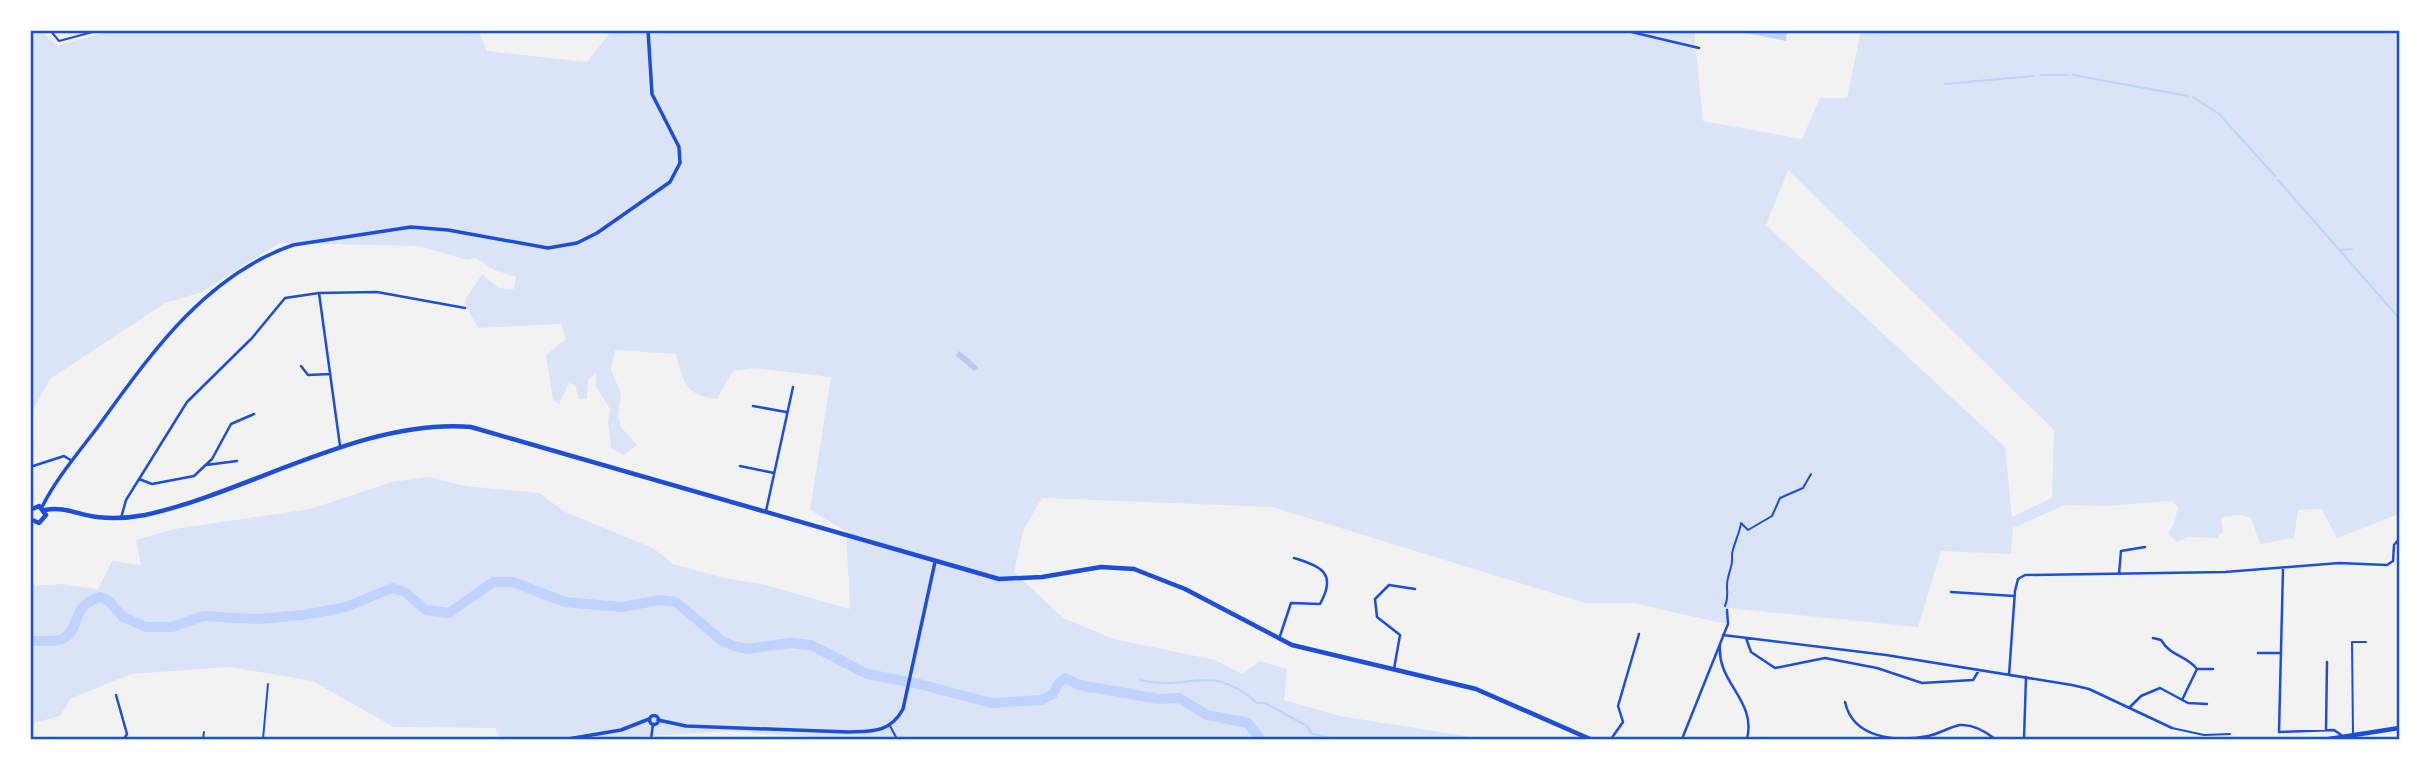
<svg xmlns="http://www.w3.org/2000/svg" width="2429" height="769" viewBox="0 0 2429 769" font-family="Jost,sans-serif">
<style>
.green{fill:#dbe4f7;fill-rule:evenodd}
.water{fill:#bfd3fe}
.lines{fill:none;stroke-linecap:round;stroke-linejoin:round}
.stream{stroke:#bfd3fe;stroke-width:2}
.river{stroke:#bfd3fe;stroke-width:10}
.building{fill:#bdc9ec}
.path{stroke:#1d4ed8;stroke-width:2}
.service{stroke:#1d4ed8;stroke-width:2}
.pedestrian{stroke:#1d4ed8;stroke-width:2}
.minor{stroke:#1d4ed8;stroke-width:2.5}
.tertiary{stroke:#1d4ed8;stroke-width:3.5}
.secondary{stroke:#1d4ed8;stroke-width:3.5}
.primary{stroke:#1d4ed8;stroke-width:4.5}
.rail{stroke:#7290e2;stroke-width:2}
.neatline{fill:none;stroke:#1d4ed8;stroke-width:2.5}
</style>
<rect width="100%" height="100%" fill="#f2f2f2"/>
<path class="green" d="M30 30H39L57 46 114 30H478L487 51 587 62 612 30H1694L1703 121 1802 139 1820 98H1847L1861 30H2399V514L2337 538 2321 509 2298 510 2294 538 2260 544 2251 518 2242 515 2221 517 2223 532 2217 538 2188 537 2177 542 2168 533 2174 524 2178 507 2172 501 2107 506 2065 505 2013 528 2011 554 1941 551 1918 627 1727 608 1726 624 1633 603H1585L1272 507 1042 498 1023 531 1014 572 1063 618 1114 639 1215 660 1242 674 1260 661 1287 669 1284 700 1340 716 1484 739H840L725 731 611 739H501L495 728 394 727 312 681 230 667 131 674 70 699 60 716 30 724V639L46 637H30V586L62 584 98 589 112 561 141 565 136 540 174 529 310 509 392 482 428 477 465 486 539 493 565 512 653 548 673 564 724 578 762 584 850 609 846 531 810 510 831 377 754 368 733 371 717 399C685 395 684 384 676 354L615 350 611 369 621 394 618 416 621 427 637 445 624 455 611 448 608 422 610 409 596 387V374L588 379 587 398 579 399 575 385 569 383 559 404 553 400 546 355 566 339 561 324 478 328 464 302 482 274 499 288 514 289 516 277 494 270 476 258 467 260 419 246 279 243 202 292 165 303 50 379 30 415ZM1788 170 2054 430 2052 498 2012 517 2005 447 1766 225Z"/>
<path class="water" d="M1732 30H1787L1786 41Z"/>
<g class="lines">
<path class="stream" d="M2041 75H2067
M2073 75 2188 96
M1945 84 2033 76
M2193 97 2219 114 2275 176
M2278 180 2399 318
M2339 250 2352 249
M1140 680C1190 693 1208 660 1257 703H1265L1307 726 1312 734 1337 739"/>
<path class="river" d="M30 641C40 640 56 643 64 638 82 628 69 607 100 597L108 600 123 617 146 627H172L204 616 258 619 303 615 346 607 392 588 405 592 426 610 449 613 493 582H513L565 602 621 607 660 600 676 602 722 641 734 646 747 649 790 643 811 645 867 674 919 684 992 703 1041 700 1053 694 1058 684 1065 678 1079 685 1159 699 1179 698 1207 715 1248 723 1260 739"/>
</g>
<path class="building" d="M959 351 975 364 978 368 974 371 956 356Z"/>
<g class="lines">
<path class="path" d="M1725 606C1730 595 1725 588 1728 578 1730 568 1733 566 1732 556 1731 550 1740 533 1741 523L1748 530 1772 516 1780 498 1803 488 1811 474"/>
<path class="service" d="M50 30 59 41 100 30
M890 726 897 739
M2353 734 2352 642H2366
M203 739 204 732
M263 739 268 684"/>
<path class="pedestrian" d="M2172 728 2204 735 2230 734"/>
<path class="minor" d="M1623 30 1699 48
M301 366 308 375 330 374
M753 406 786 412
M340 446 319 293 377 292 465 308
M206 465 237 461
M740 466 774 473
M30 467 64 456 72 461
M139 479 152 484 194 476 212 459 231 424 254 414
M766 511 793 387
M121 518 126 500 187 402 252 338 285 298 319 293
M2283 569 2279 732 2334 730 2344 737
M2119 574 2121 551 2145 547
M1951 592 2014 596
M1723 635 1886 655 2072 685 2089 689 2172 728
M1746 638 1751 652 1775 668 1825 658 1877 668 1922 683 1973 680 1979 670
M2153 638 2161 640C2172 658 2185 654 2197 669
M1279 639 1291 603 1320 604C1337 574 1322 566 1294 558
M1720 644C1716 683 1757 700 1747 739
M2258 653H2281
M1394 669 1400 635 1377 617 1375 599 1389 585 1415 589
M2009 675 2015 591 2018 579 2025 575 2225 572 2339 563 2387 565 2393 561 2394 545 2399 539
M116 695 127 734 124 739
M2182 700 2197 669H2213
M1845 702C1853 739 1897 742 1928 736 1939 734 1949 727 1960 725 1973 724 1985 731 1995 739
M2129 708 2141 696 2160 688 2188 703 2207 704
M2326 730 2327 662
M651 739 653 724
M1611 739 1623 722 1618 706 1639 634
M1682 739 1728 624 1727 610
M2024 739 2026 677"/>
<path class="tertiary" d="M649.5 720a4.5 4.5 0 1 1 9 0a4.5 4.5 0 1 1-9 0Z
M658 720 686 726 848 732C872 731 890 733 903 709L935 562
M568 739 621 730 649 719"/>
<path class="secondary" d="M42 507C56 479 78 453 97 428 150 355 204 276 293 245L411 227 448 230 548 248 577 243 597 233 670 182 680 163 679 147 652 94 648 30"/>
<path class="primary" d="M30 510 39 506 46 515 39 523 30 519
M45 510C64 506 79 515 97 517 113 519 129 518 145 515 250 492 363 418 471 427L999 579 1042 577 1101 567 1134 569 1185 589 1292 645 1476 689 1590 739
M2329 739 2399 728"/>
<path class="rail" d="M672 739H797"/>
</g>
<rect width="2429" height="769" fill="none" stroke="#ffffff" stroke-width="63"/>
<rect x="32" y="32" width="2366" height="706" class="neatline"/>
</svg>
